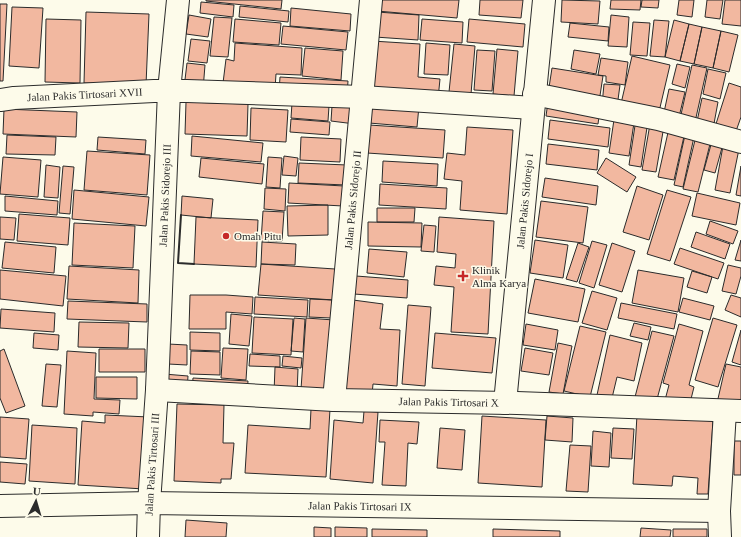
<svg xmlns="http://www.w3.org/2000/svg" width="741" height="537" viewBox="0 0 741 537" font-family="Georgia,serif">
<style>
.building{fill:#f2b8a0;stroke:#2b2b2b}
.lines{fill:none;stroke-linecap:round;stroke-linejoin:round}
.minor-casing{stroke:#2b2b2b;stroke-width:24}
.minor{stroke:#fdfbea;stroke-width:22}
.wall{stroke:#2b2b2b;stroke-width:2}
.poi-dot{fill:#c62828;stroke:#fdfbea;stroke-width:1.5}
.labels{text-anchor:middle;stroke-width:3;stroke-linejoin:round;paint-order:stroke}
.street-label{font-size:11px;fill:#2b2b2b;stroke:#fdfbea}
.poi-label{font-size:11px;fill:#2b2b2b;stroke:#fdfbea;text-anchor:start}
</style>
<rect width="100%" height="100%" fill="#fdfbea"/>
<path class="building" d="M206 0H282L281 9 206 1Z
M378 0H459L457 18 377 11Z
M480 0H523L521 18 479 15Z
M562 0 600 1 598 24 561 22Z
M611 0H641L640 10 610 9Z
M642 0H659L658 8 641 7Z
M679 0H694L692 17 677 15Z
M707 0H723L720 19 705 17Z
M725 0H741V26L722 24Z
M201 2 234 5 233 17 200 13Z
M0 4H7L3 81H0Z
M240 6 289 11 288 22 239 17Z
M12 7 43 8 39 68 9 66Z
M291 8 351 14 350 31 290 26Z
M86 12 149 14 146 85 84 83Z
M377 12 419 15 418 40 375 37Z
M189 15 211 19 208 37 186 34Z
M611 15 629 17 627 47 608 46Z
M214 17 232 18 228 57 210 56Z
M46 19 81 20 80 83 45 82Z
M235 19 281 23 279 45 233 42Z
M422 19 463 22 462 43 420 40Z
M469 19 525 24 523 47 467 42Z
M654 20 669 21 665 57 650 56Z
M674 20 689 24 680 61 665 57Z
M633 22 650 23 647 56 630 55Z
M570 23 609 27 608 41 568 37Z
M689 24 702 27 694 64 680 61Z
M283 26 348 32 346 50 281 44Z
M702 27 721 31 713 68 694 64Z
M721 31 738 35 729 72 713 68Z
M191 39 210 41 207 63 188 61Z
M372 41 420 44 418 77 440 79 438 99 369 93Z
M235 43 302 48 301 75 276 74 275 89 223 83 226 59 234 61Z
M426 43 450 45 448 75 424 74Z
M454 44 475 46 471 94 449 92Z
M305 48 343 51 341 80 302 76Z
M497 49 518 51 514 96 493 94Z
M477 50 495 51 492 91 474 90Z
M574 50 600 54 596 74 571 69Z
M632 56 670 65 658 116 620 108Z
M601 58 628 62 625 85 606 82V76L598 75Z
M187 63 205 65 203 90 184 88Z
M677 64 690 67 685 88 672 84Z
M692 65 707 68 695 122 680 119Z
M552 68 603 76 599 102 548 94Z
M708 69 726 73 720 99 703 94Z
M280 77 348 81 347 96 279 92Z
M729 83 741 87V117L735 134 715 127Z
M604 84 620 85 617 107 602 105Z
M669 89 685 92 678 121 663 117Z
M702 98 718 102 713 129 696 126Z
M186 102 248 104 247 136 185 134Z
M370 102 419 106 417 127 369 123Z
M548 102 600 109 598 124 546 116Z
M292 103 329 106 328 121 291 118Z
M332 106 356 108 355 124 331 121Z
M251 108 288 110 286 142 250 140Z
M4 109 77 112 76 137 3 134Z
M615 113 635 116 629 156 609 153Z
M291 119 330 122 329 135 290 132Z
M636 119 648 121 641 167 629 165Z
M550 120 610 128 608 147 548 139Z
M650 124 664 126 656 172 642 170Z
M369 125 445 130 443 158 367 153Z
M467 127 513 130 507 214 460 210 462 181 444 179 447 153 465 155Z
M669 128 685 132 674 180 658 177Z
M697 132 712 136 698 192 683 189Z
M7 135 56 137 55 155 6 154Z
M685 135 694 137 683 187 674 185Z
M192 136 263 143 261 162 191 156Z
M98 137 146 140 145 154 97 150Z
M301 137 341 139 340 162 300 160Z
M712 141 723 144 715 173 704 170Z
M548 144 599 150 597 170 546 164Z
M723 146 739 149 730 193 715 190Z
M87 151 150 155 147 195 84 190Z
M284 156 298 158 296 176 282 175Z
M3 157 41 160 38 197 0 194Z
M268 157 282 158 280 188 266 187Z
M201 158 264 164 262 184 199 177Z
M606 158 636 177 627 192 597 173Z
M383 161 438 164 437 186 382 182Z
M299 163 347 165 346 185 298 183Z
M46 165 60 167 58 198 44 197Z
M63 166 74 167 70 214 59 213Z
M741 166V196L736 195Z
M545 178 598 186 596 205 542 197Z
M289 183 344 186 343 206 288 203Z
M380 184 447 188 446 209 379 205Z
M637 186 663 195 649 240 623 232Z
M265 188 286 189 285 211 264 209Z
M74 190 149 197 146 226 72 219Z
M667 190 691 197 670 261 647 254Z
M697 193 740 203 736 225 692 216Z
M5 196 58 201 57 215 5 211Z
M182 196 213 199 211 218 181 215Z
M541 201 588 207 583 243 536 237Z
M328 205V235L288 236 287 206Z
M377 208H415L414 222H377Z
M263 211 284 212 282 241H261Z
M19 214 70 218 68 245 17 241Z
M0 217 16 218 14 240 0 239Z
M196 217 258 220 256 267 194 264Z
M439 217 494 221 488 334 451 332 454 287 434 285 436 266 455 268 456 254 437 252Z
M710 221 738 231 733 244 706 234Z
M368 222 422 223 421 247 368 246Z
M74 223 135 226 133 268 72 265Z
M424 225 436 226 434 252 421 251Z
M696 232 730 244 725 259 691 247Z
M535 240 568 245 563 278 530 273Z
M741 240V261L735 260Z
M592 241 607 245 594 288 579 283Z
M5 242 56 247 54 273 2 268Z
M262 242 296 244 295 265 261 264Z
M578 243 589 247 577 282 566 279Z
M612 243 635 251 622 292 599 285Z
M680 248 724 263 718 279 674 264Z
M369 249 407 252 404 277 367 273Z
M261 264 335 269 334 300 258 295Z
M728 265 741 268V276L736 294 722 291Z
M69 266 139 270 138 303 67 299Z
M0 270 66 276 63 306 0 299Z
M638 270 684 278 678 312 632 303Z
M692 271 712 277 707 293 687 287Z
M356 276 408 280 407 298 354 294Z
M535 279 585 289 578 322 528 313Z
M592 291 617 298 607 330 582 323Z
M190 295H226L253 297 252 314 226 312V329H189Z
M731 295 741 298V317L725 310Z
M255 297 308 300 307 317 254 314Z
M683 298 714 306 710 320 679 312Z
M310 299 332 300 331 318 309 317Z
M353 300 383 304 380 329 400 330 397 386 373 384 372 395 341 391Z
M68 301 147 304V322L67 319Z
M621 303 677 314 674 329 618 318Z
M408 305 431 307 425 386 402 384Z
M1 309 55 313 54 332 0 328Z
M231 314 252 316 249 346 229 344Z
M254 317 293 319 291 355 252 353Z
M294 318 305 319 303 352 291 351Z
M306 318 334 320 329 391 301 389Z
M713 318 737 325 718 387 695 380Z
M79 322 129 323 128 348 78 347Z
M634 323 651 327 648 340 630 336Z
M526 324 558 330 555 350 523 345Z
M679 324 703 331 689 385 694 387 689 407 665 400 669 385 663 383Z
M580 326 606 332 590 397 564 391Z
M741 330V365L732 362Z
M652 331 674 336 656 403 635 397Z
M190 332 220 333V351L190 350Z
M34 333 59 335 58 350 33 348Z
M435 333 496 338 492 373 432 368Z
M610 335 642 343 634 381 617 377 612 398 597 395Z
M558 343 572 346 563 394 549 392Z
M168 344 187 345V365L168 364Z
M223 348 248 349 246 380 221 378Z
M525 348 553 353 549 375 521 371Z
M4 349 25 406 6 413 0 398V351Z
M99 349H145V372H99Z
M67 351 96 353 94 399 120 400 119 414 93 412V416L64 414Z
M191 351 220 352V375L190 374Z
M250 354 280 356V367L249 366Z
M283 356 302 358 301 368 282 366Z
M46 364 61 365 57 407 42 406Z
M726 364 741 367V400L739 408 717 403Z
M275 367 298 369 297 394 274 393Z
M164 374 188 376 187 391 162 389Z
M96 377H137V399L96 398Z
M193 378 248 381 247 394 192 391Z
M177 404 224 405 223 443H234L231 479H221V483L174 481Z
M311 409H330L326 477 245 473 248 425 310 429Z
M364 411 378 412 373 483 330 479 334 420 363 423Z
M105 415 149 417 144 489 78 485 82 421 105 423Z
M637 415 713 421 708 494H697L698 478 673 476 672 486 633 484Z
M482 416 546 420 542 487 478 483Z
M547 416 573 418 572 442 545 440Z
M0 417 29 419 26 459 0 457Z
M380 420 419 422 417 444 408 443 406 486 382 485 385 442H379Z
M32 425 77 428 75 484 29 481Z
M440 428 465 430 462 470 437 468Z
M613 428 634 429 632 459 611 458Z
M593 431 611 433 609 467 591 466Z
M734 441H741V475H734Z
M570 445 591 446 588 492 566 491Z
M0 462 27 464 25 484 0 482Z
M186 520 227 523 226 537H185Z
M314 527 331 528V537H314Z
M335 527 367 528V537H335Z
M641 528 671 530 670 537H640Z
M372 529 427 530V537H372Z
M493 529 560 531V537H493Z
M673 529H707V537H673Z"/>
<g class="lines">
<defs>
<g id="minor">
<path d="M534 94 658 119 741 142"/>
<path id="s1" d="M0 100 14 98 154 91H187L362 97 533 108"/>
<path id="s2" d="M157 390 334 400 517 403 741 411"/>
<path id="s3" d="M334 400 371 0"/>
<path id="s4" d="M505 403 544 0"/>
<path id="s5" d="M0 506 149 503 719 511"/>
<path id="s6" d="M148 537 149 503 157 390 169 91 178 0"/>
<path d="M720 537 719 511 725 411"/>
</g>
</defs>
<use href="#minor" class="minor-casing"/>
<use href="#minor" class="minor"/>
<path class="wall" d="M181 215 178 263 194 264"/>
</g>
<g class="poi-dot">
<circle cx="226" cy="236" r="4"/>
<path d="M461 270h4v4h4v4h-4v4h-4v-4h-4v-4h4z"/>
</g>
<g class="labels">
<g class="street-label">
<text dy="4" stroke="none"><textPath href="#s1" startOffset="85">Jalan Pakis Tirtosari XVII</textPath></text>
<text dy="4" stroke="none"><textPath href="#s6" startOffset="342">Jalan Pakis Sidorejo III</textPath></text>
<text dy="4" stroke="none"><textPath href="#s3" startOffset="201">Jalan Pakis Sidorejo II</textPath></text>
<text dy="4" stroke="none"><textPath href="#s4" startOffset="203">Jalan Pakis Sidorejo I</textPath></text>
<text dy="4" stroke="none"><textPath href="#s2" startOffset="292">Jalan Pakis Tirtosari X</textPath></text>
<text dy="4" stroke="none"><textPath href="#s6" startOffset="73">Jalan Pakis Tirtosari III</textPath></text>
<text dy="4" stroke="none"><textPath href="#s5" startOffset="360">Jalan Pakis Tirtosari IX</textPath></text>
</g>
<g class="poi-label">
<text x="234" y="240">Omah Pitu</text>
<text x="472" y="274">Klinik<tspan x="472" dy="13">Alma Karya</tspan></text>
</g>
</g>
<g transform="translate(36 501) rotate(5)" stroke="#fdfbea" stroke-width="3" paint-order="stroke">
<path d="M0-3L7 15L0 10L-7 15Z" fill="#2b2b2b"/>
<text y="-6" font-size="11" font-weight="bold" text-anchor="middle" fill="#2b2b2b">U</text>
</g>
</svg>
